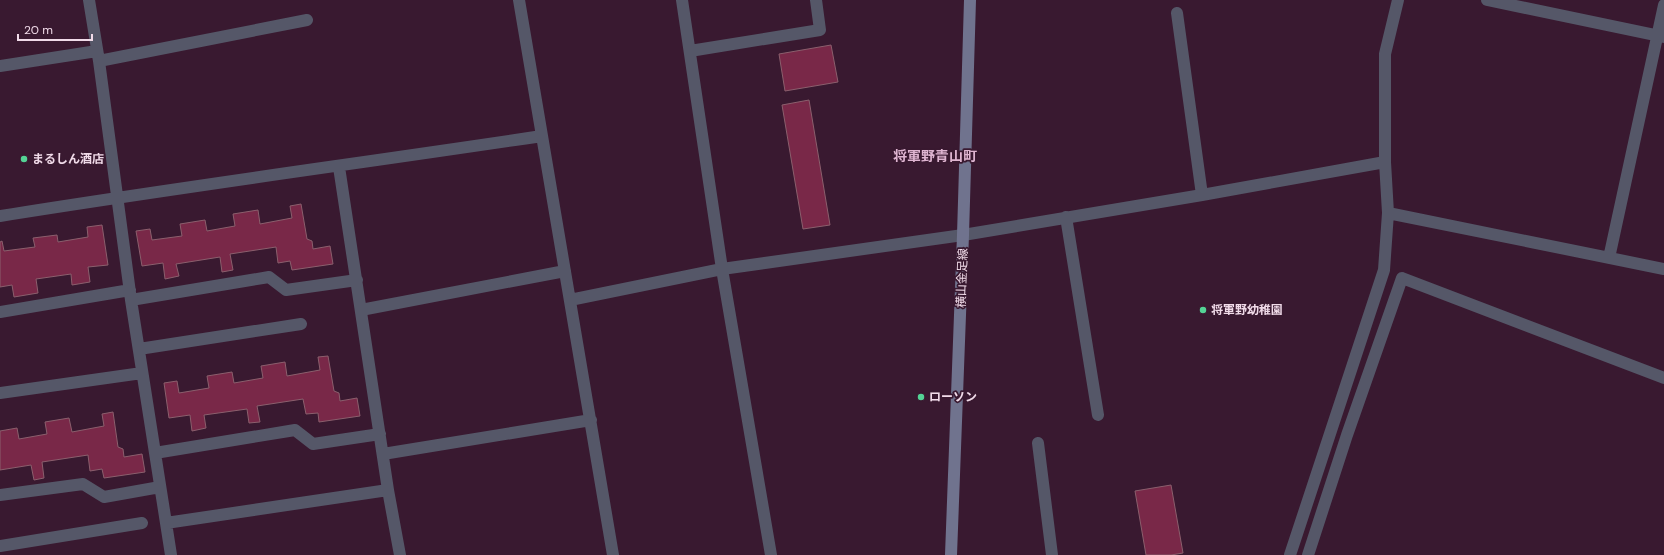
<svg xmlns="http://www.w3.org/2000/svg" width="1664" height="555" viewBox="0 0 1664 555" font-family="'DM Sans','Noto Sans JP',sans-serif">
<style>
.building{fill:#792848;stroke:#8b5f6d}
.lines{fill:none;stroke-linecap:round;stroke-linejoin:round}
.lane{stroke:#555768;stroke-width:12}
.street{stroke:#555768;stroke-width:12}
.secondary{stroke:#70738e;stroke-width:12}
.poi-dot{fill:#54d395;stroke:#391930;stroke-width:1.5}
.labels{text-anchor:middle;stroke-width:3.5;stroke-linejoin:round;paint-order:stroke}
.poi-label{font-size:12px;font-weight:bold;fill:#f1dbe9;stroke:#391930;text-anchor:start}
.street-label{font-size:12px;fill:#f1dbe9;stroke:#391930}
.quarter-label{font-size:14px;font-weight:bold;fill:#deb4d0;stroke:#391930}
</style>
<rect width="100%" height="100%" fill="#391930"/>
<path class="building" d="M831 45 838 82 785 91 779 54Z
M809 100 830 225 803 229 782 105Z
M301 204 307 239 312 241 313 249 330 246 333 264 292 270 290 261 278 263 276 247 230 254 233 270 222 272 220 257 176 264 179 276 165 279 163 263 142 266 136 231 150 229 152 240 182 236 180 224 205 220 207 231 235 226 233 214 258 210 260 224 292 218 290 206Z
M102 225 108 265 88 267 90 282 72 285 71 274 36 279 38 293 14 297 12 285 0 287V242L2 241 4 251 35 247 33 238 57 235 58 242 88 237 87 227Z
M328 356 334 391 339 393 340 401 357 398 360 416 319 422 318 413 306 414 303 399 257 406 260 422 249 423 247 409 204 415 206 428 192 431 190 415 169 418 164 383 177 381 179 393 209 388 207 376 232 372 234 383 263 378 261 366 285 362 287 376 320 370 318 357Z
M113 412 118 447 123 449 124 457 142 454 145 472 104 478 102 469 90 471 88 455 42 462 44 478 34 480 31 465 0 470V431L17 428 19 439 47 434 45 422 69 418 72 432 104 426 102 414Z
M1171 485 1183 553 1171 555H1146L1135 491Z"/>
<g class="lines">
<path class="lane" d="M1308 555 1347 435 1402 278 1664 378"/>
<path class="street" d="M89 0 99 61 131 300 166 523
M519 0 613 555
M682 0 722 269 771 555
M1487 0 1664 37
M1177 13 1202 195
M690 51 820 30 816 0
M99 61 307 20
M0 66 97 51
M339 167 388 490 400 555
M1388 213 1664 269
M0 216C180 187 362 163 542 136
M1066 217 1098 415
M1609 258 1664 5
M131 300 269 277 286 290 357 280
M570 300 722 269 963 235 1202 195 1385 162
M361 310 565 271
M0 312 130 290
M139 349 301 324
M0 393 142 373
M1038 443 1052 555
M155 453 295 430 313 444 380 434
M383 454 591 420
M0 495 83 484 104 497 160 487
M0 546 142 523
M171 555 166 523 388 490
M1290 555 1384 270 1388 213 1385 162V54L1398 0"/>
<path class="secondary" d="M951 555 963 235 970 0"/>
</g>
<g class="poi-dot">
<circle cx="24" cy="159" r="4"/>
<circle cx="1203" cy="310" r="4"/>
<circle cx="921" cy="397" r="4"/>
</g>
<g class="labels">
<g class="poi-label">
<text x="32" y="163">まるしん酒店</text>
<text x="1211" y="314">将軍野幼稚園</text>
<text x="929" y="401">ローソン</text>
</g>
<g class="street-label">
<text transform="translate(962 278) rotate(-88)" y="4">横山金足線</text>
</g>
<g class="quarter-label">
<text x="935" y="161">将軍野青山町</text>
</g>
</g>
<path d="M18 34v6h74v-6" fill="none" stroke="#f1dbe9" stroke-width="2"/>
<text x="24" y="34" font-size="12" fill="#f1dbe9" stroke="#391930" stroke-width="3" paint-order="stroke">20 m</text>
</svg>
